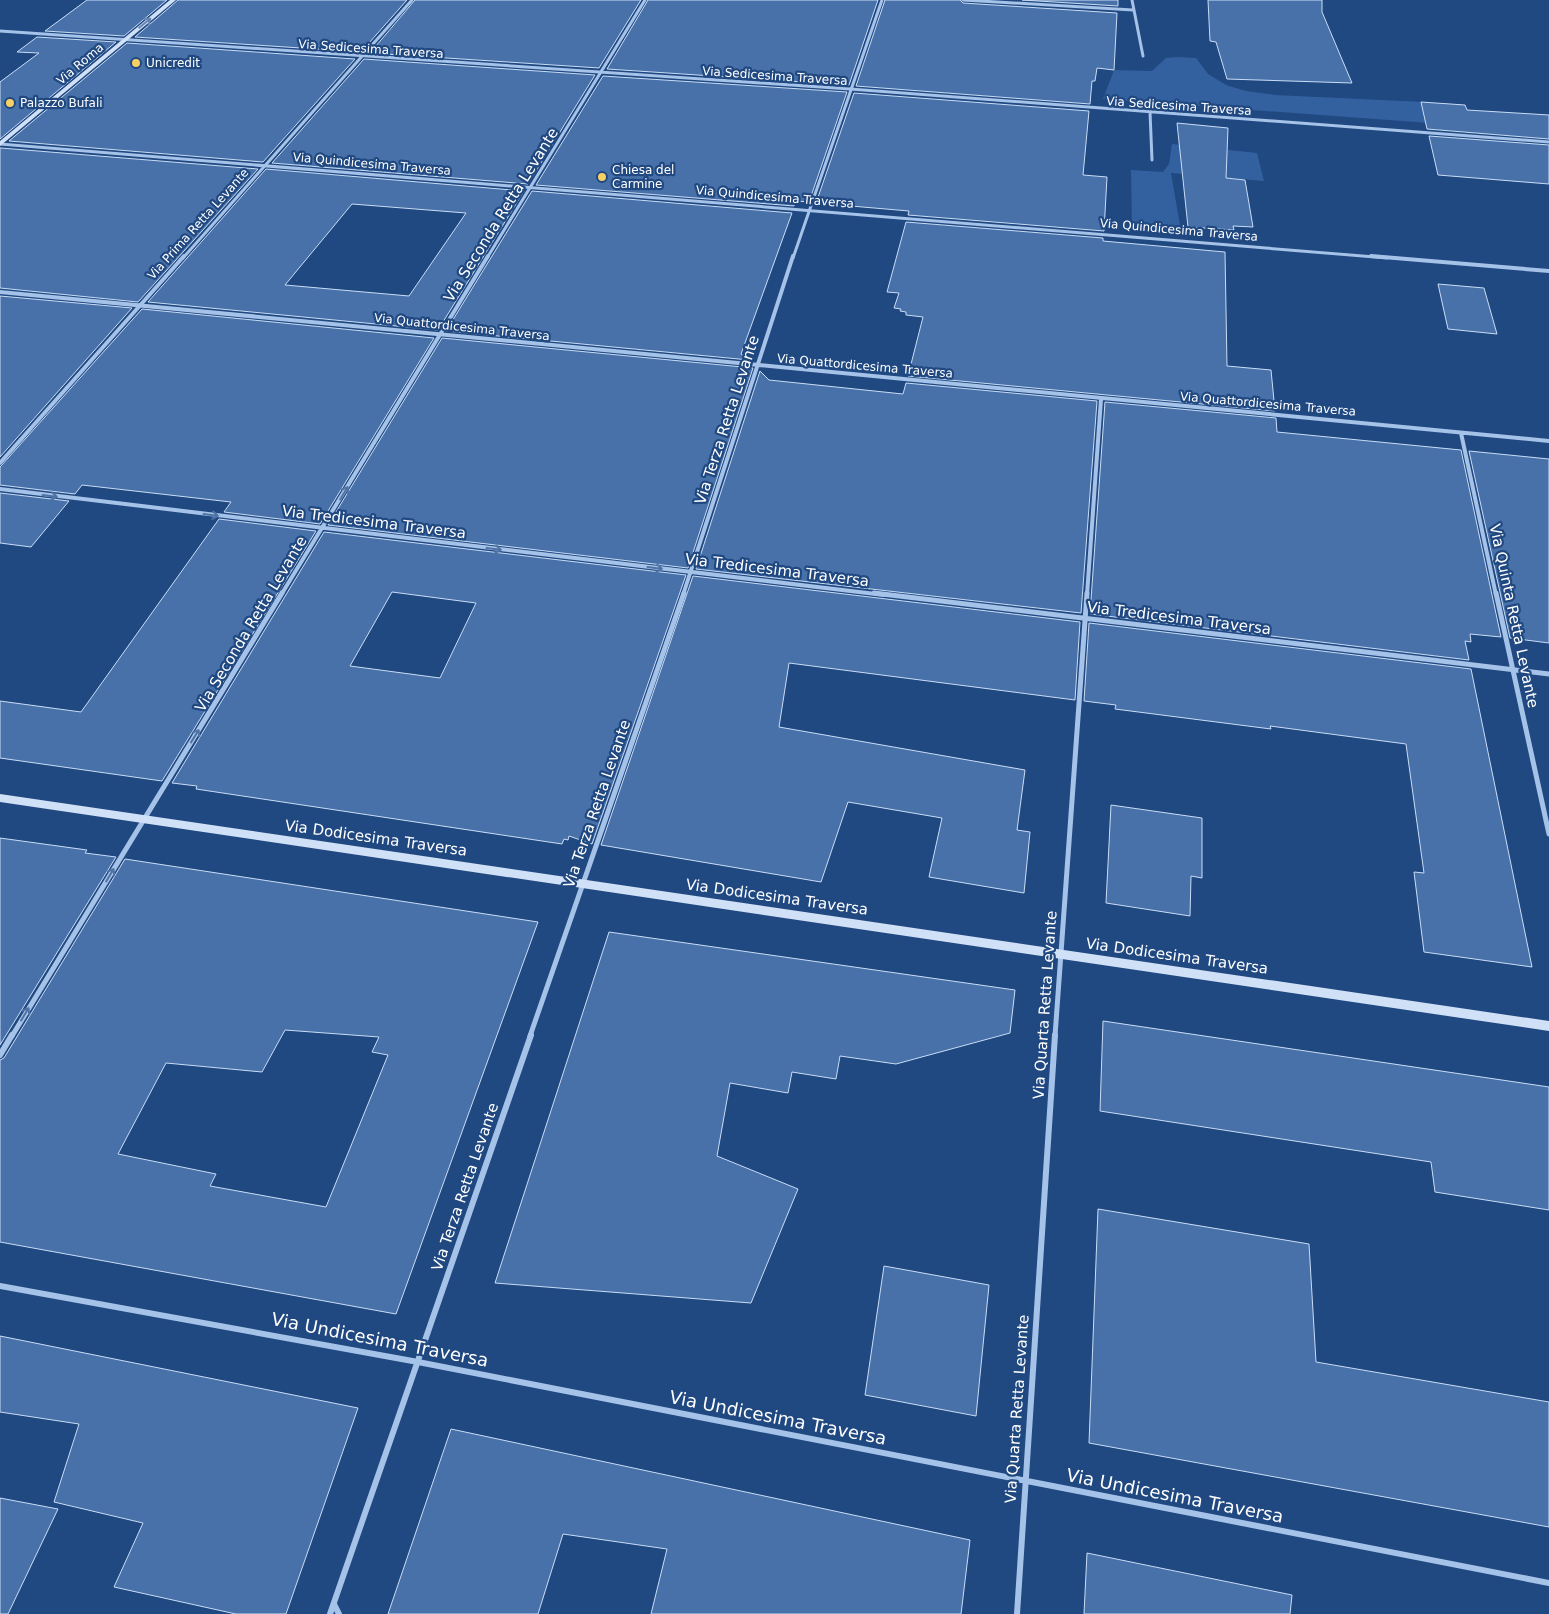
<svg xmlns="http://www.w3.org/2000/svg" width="1549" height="1614" viewBox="0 0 1549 1614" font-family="'DejaVu Sans',sans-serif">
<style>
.green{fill:#33619f}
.building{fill:#4871aa;stroke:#c9ddf6;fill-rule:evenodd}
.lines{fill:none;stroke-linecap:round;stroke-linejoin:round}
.street-far3{stroke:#a5c2e8;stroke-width:3}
.street-far2{stroke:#a5c2e8;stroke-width:4}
.street-far1{stroke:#a5c2e8;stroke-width:5}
.street{stroke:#a5c2e8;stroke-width:6}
.secondary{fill:#d0e0f6;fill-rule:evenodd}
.oneway{stroke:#6685b0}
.oneway2{stroke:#4f73a5}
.poi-dot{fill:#f6cf65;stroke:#204881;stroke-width:2}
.labels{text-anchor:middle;stroke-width:4.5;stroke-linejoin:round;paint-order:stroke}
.far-street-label{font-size:12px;fill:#fff;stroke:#204881}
.far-poi-label{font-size:12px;fill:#fff;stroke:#204881;text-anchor:start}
.street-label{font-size:15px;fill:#fff;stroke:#204881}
.near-street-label{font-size:18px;fill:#fff;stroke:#204881}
</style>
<rect width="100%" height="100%" fill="#204881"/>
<path class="green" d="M1178 57 1196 58 1208 74 1226 85 1246 91 1275 95 1424 102 1429 123 1103 99 1114 70 1152 71 1166 58Z
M1172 144 1257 153 1264 181 1171 173 1181 231 1132 228 1131 170 1163 172 1169 164Z"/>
<path class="building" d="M87 0H167L124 36 45 31Z
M178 0H407L361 52 135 37Z
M415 0H641L599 68 370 53Z
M648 0H878L849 85 607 69Z
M885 0H960L963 3 1117 13 1114 70 1097 68 1095 81H1092L1090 104 856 86Z
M1022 0H1118V6Z
M1208 0H1322V12L1352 83 1227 79 1216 42 1210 41Z
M37 37 116 42 0 139V82L39 53 17 52Z
M127 43 355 59 263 162 9 141Z
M364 59 595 75 528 184 272 163Z
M603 76 847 92 809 202 796 201 794 206 536 185Z
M854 93 1089 111 1083 175 1107 177 1104 231 908 215 909 211 816 203Z
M1421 102 1465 105 1467 110 1549 115V139L1427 129Z
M1177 123 1228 128 1226 178 1245 180 1253 227 1233 226 1234 230 1188 227Z
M1429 136 1549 145V184L1438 175Z
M0 148H1L258 169 138 302 0 288Z
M266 169 524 191 438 330 148 302ZM352 204 466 213 409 296 285 285Z
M532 191 792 213 741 354 749 360 446 331Z
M906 222 1103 238V241L1225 252 1227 366 1271 370 1275 411 908 376 923 317 906 315V312L900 311 901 309 894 308 899 293 887 292Z
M1438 284 1484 288 1497 334 1448 329Z
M0 296 132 308 0 457Z
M142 309 434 338 320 524 224 512 231 502 82 485 75 494 0 485V467Z
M442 338 753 368 688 568 328 525Z
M760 371 769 380 903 394 906 383 1097 401 1081 613 696 569Z
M1105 402 1276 418 1277 432 1461 450 1501 637 1470 634 1471 642 1465 641 1469 660 1090 614Z
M1469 451 1549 459V643L1510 638Z
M0 493 69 501 31 547 0 543Z
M219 519 316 531 162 781 0 758V701L81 712Z
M324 532 686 575 592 844 569 836 568 840 564 839 562 844 196 789 197 786 172 783ZM392 592 476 603 440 678 350 666Z
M693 576 1080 622 1075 700 789 663 779 727 1025 770 1017 830 1030 832 1024 893 929 877 942 818 848 802 821 882 601 845Z
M1089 623 1471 669 1532 967 1424 952 1414 872 1424 873 1406 744 1270 726 1271 729 1115 709 1116 705 1084 701Z
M1111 805 1202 818V878L1191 876 1190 916 1106 903Z
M0 838 87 850 85 853 116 857 0 1045Z
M125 859 538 922 396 1314 0 1242V1060L4 1058ZM285 1030 379 1037 372 1052 388 1055 326 1207 210 1186 216 1174 118 1154 166 1063 262 1072Z
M609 932 1015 990 1010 1033 896 1064 840 1056 836 1079 792 1072 788 1093 730 1083 717 1156 798 1189 751 1303 495 1283Z
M1103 1021 1549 1087V1210L1435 1192 1431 1162 1100 1111Z
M1098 1209 1309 1244 1316 1362 1549 1402V1527L1089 1443Z
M884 1266 989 1285 976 1416 865 1395Z
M0 1336 358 1408 286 1614H236L114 1587 143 1523 54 1502 79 1424 0 1412Z
M451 1429 970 1540 961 1614H651L667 1549 563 1534 538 1614H388Z
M0 1498 58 1509 8 1614H0Z
M1087 1553 1292 1595 1290 1614H1084Z"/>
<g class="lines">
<path class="street-far3" d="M963 0 1133 10
M1132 0 1143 56
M0 31 850 89 1549 142
M1150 112 1152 160
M0 144 1387 258
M183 258 412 0
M487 258 645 0
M793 258 882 0"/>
<path class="street-far2" d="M1371 256 1549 271
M0 292 1549 441
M1461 433 1496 595
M0 463 184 256
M0 489 884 595
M281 595 488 256
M683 595 793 256
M1087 595 1101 399"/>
<path class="street-far1" d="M874 593 1549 674
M1496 593 1549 834
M12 1036 282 593
M530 1036 684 593
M1055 1036 1087 593"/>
<path class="street" d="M0 1055 12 1035
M0 1286 418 1362 1549 1583
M334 1604 339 1614
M330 1614 531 1035
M1017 1614 1055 1035"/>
<path class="secondary" d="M170 0H176L0 146V141Z
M0 794 1549 1021V1031L0 802Z"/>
</g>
<defs><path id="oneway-shaft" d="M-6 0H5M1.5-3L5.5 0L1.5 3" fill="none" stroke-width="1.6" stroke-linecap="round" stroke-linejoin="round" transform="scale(1.25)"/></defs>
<use class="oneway" href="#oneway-shaft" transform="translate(145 23) rotate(-39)"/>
<g class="oneway2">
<use href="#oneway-shaft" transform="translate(344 493) rotate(-59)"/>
<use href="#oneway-shaft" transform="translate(50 496) rotate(7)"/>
<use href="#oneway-shaft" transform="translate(211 515) rotate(7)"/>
<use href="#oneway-shaft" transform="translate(494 549) rotate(7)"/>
<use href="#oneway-shaft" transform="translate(655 568) rotate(7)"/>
<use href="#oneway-shaft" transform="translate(195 736) rotate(-58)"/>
<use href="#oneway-shaft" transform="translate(110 875) rotate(-59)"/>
<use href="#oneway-shaft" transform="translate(25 1014) rotate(-59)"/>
</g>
<g class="poi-dot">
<circle cx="136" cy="63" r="5"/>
<circle cx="10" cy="103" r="5"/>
<circle cx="602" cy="177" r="5"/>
</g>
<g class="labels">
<g class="far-street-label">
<text transform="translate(371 49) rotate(4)" y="4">Via Sedicesima Traversa</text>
<text transform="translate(80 64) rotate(-40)" y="4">Via Roma</text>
<text transform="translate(775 76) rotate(4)" y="4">Via Sedicesima Traversa</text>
<text transform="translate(1179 106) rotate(4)" y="4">Via Sedicesima Traversa</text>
<text transform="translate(372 164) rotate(5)" y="4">Via Quindicesima Traversa</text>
<text transform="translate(775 197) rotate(5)" y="4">Via Quindicesima Traversa</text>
<text transform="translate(198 224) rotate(-48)" y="4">Via Prima Retta Levante</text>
<text transform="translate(1179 230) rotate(5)" y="4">Via Quindicesima Traversa</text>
<text transform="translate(462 327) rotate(6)" y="4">Via Quattordicesima Traversa</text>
<text transform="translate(865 366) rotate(5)" y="4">Via Quattordicesima Traversa</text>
<text transform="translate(1268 404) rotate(5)" y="4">Via Quattordicesima Traversa</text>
</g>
<g class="far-poi-label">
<text x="146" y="67">Unicredit</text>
<text x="20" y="107">Palazzo Bufali</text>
<text x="612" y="174">Chiesa del<tspan x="612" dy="14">Carmine</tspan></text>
</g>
<g class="street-label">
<text transform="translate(501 215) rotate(-58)" y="5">Via Seconda Retta Levante</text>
<text transform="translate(727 420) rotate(-72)" y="5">Via Terza Retta Levante</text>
<text transform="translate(374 522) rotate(7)" y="5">Via Tredicesima Traversa</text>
<text transform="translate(777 570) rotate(7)" y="5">Via Tredicesima Traversa</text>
<text transform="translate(1514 616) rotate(78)" y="5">Via Quinta Retta Levante</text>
<text transform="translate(1179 618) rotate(7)" y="5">Via Tredicesima Traversa</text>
<text transform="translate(251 624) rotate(-59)" y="5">Via Seconda Retta Levante</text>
<text transform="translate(597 804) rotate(-71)" y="5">Via Terza Retta Levante</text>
<text transform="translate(376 838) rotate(8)" y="5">Via Dodicesima Traversa</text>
<text transform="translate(777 897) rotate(8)" y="5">Via Dodicesima Traversa</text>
<text transform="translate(1177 956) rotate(8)" y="5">Via Dodicesima Traversa</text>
<text transform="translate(1045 1005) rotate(-86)" y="5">Via Quarta Retta Levante</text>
<text transform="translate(465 1187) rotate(-71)" y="5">Via Terza Retta Levante</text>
<text transform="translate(1017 1409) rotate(-86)" y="5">Via Quarta Retta Levante</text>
</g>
<g class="near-street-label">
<text transform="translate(380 1340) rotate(11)" y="6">Via Undicesima Traversa</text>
<text transform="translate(778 1418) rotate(11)" y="6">Via Undicesima Traversa</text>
<text transform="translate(1175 1496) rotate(11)" y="6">Via Undicesima Traversa</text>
</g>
</g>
</svg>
